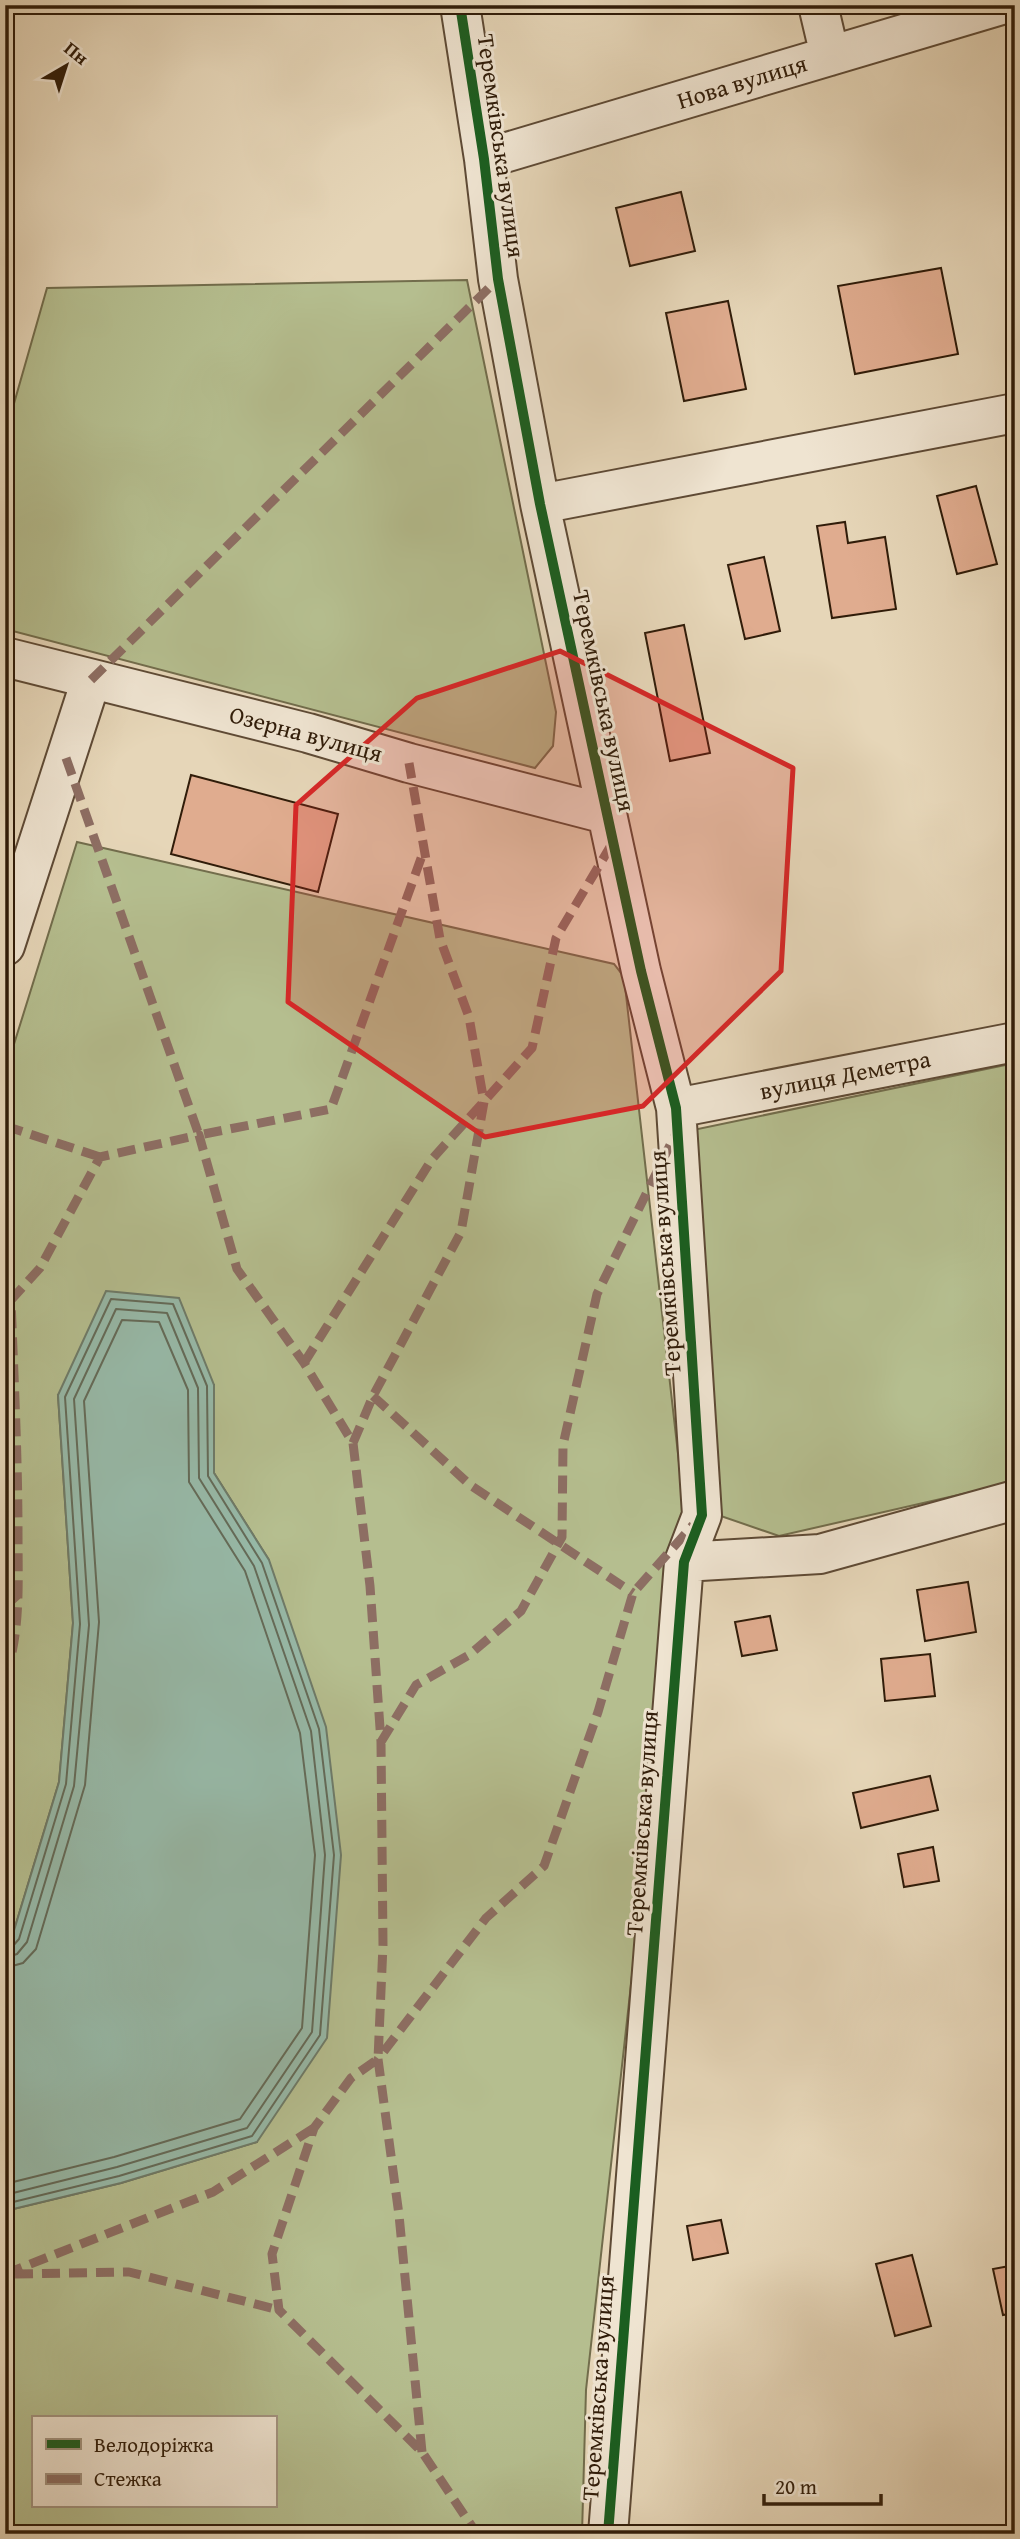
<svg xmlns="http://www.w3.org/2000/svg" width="1020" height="2539" viewBox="0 0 1020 2539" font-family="'Gentium Book Plus',serif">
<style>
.green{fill:#b5be8f;stroke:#726d4c;stroke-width:2;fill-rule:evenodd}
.water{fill:#97baa9;stroke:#6e7b69;stroke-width:2}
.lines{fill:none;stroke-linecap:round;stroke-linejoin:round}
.shore{stroke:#646b59;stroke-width:2}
.building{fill:#e0ac8f;stroke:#301c09;stroke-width:2}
.minor-casing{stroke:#5e4a35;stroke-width:42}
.minor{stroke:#efe4d1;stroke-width:38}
.quiet{stroke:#8d6e63;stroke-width:9;stroke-dasharray:18 9;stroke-linecap:butt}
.cycleway-casing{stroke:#efe4d1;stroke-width:15}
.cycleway{stroke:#1b5e20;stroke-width:10}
.marked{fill:#d62828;fill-opacity:0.2;stroke:#d62828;stroke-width:5;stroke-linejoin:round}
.labels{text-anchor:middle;stroke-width:6;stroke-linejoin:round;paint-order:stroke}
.street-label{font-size:24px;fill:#301c09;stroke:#efe4d1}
</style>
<rect width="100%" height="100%" fill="#e6d6b8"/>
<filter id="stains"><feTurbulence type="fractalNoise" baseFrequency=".00286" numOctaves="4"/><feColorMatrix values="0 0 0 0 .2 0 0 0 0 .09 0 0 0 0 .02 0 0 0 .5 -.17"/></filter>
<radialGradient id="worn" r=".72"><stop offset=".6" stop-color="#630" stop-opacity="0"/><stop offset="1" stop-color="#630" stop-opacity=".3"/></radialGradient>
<path class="green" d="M467 280 556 712 553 746 535 768 5 629V435L47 288Z
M77 842 614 964 624 977 684 1507 586 2390 582 2534H5V2211L121 2183 257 2142 269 1560 214 1473V1385L58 1395 73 1623 59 1782 12 1937 5 1945V1073ZM33 2418H275V2506H33Z
M1015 1063V1482L779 1536 715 1514 693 1130Z"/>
<path class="water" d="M106 1291 179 1298 214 1385V1473L269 1560 326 1727 341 1855 327 2038 257 2142 121 2183 5 2211V1945L12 1937 59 1782 73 1623 58 1395Z"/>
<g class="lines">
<path class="shore" d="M5 1949 12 1947 19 1939 66 1784 80 1624 65 1397 111 1299 173 1304 207 1386 208 1476 262 1563 319 1729 334 1855 320 2035 252 2136 119 2176 5 2204
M5 1958 17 1954 27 1942 74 1786 89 1625 74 1399 116 1309 167 1313 198 1388 199 1478 254 1566 311 1731 325 1855 312 2032 247 2128 117 2167 5 2195
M5 1968 23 1963 36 1949 85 1785 99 1622 84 1401 122 1320 159 1322 188 1390 189 1482 245 1571 300 1733 315 1855 302 2028 240 2119 114 2157 5 2184"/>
</g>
<path class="building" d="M681 192 695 251 630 266 616 208Z
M941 268 958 354 855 374 838 286Z
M728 301 746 389 684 401 666 313Z
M976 486 997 564 957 574 937 496Z
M845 522 848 543 885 537 896 609 832 618 817 526Z
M764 557 780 631 745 639 728 565Z
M684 625 710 753 670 761 645 633Z
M191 775 338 814 318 892 171 854Z
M968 1582 976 1632 925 1641 917 1590Z
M770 1616 777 1650 742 1656 735 1622Z
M930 1654 935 1696 885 1701 881 1659Z
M930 1776 938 1810 861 1828 853 1793Z
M933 1847 939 1881 904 1887 898 1854Z
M721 2220 728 2253 693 2260 687 2226Z
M912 2255 931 2326 895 2336 876 2264Z
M1015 2265V2313L1003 2315 993 2269Z"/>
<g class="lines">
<defs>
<path id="minor" d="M460 5 484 159 498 279 540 504 641 971 676 1108 702 1515 684 1562 608 2534
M818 5 830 56
M484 159 1001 5
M540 504 1015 413
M5 657 308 733 409 763 606 814
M5 946 91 680
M676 1108 1015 1042
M684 1562 820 1554 1015 1500"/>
</defs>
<use href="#minor" class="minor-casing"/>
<use href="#minor" class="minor"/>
<path class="quiet" d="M91 680 498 279
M66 758 199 1135 331 1109 424 850
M5 1126 100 1157
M5 1280 11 1300
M304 1363 432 1159 532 1048 556 938 613 842
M373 1396 470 1485 633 1593
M353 1443 373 1396 461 1232 484 1102 469 1017 440 939 409 763
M5 1588 18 1602
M5 1678C21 1632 18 1583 18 1535 18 1457 14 1378 11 1300L40 1268 100 1157 199 1135 237 1269 304 1363 353 1443 370 1586 381 1742 383 1945 378 2059 351 2078 314 2128 272 2254 279 2310 422 2452 477 2534
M381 1742 416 1685 469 1655 521 1611 562 1537 563 1445 597 1294 675 1135
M5 2274 213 2192 314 2128
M15 2274 129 2272 279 2310
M422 2452 399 2215 378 2059 486 1918 544 1866 598 1712 633 1593 693 1525"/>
<defs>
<path id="cycleway" d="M460 5 484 159 498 279 540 504 641 971 676 1108 702 1515 684 1562 608 2534"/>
</defs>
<use href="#cycleway" class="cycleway-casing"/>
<use href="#cycleway" class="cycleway"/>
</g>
<path class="marked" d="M560 651 793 768 781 971 643 1106 485 1137 288 1002 296 805 417 698Z"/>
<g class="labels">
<g class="street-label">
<text transform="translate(742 82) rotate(-17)" y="8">Нова вулиця</text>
<text transform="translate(501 146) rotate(82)" y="8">Теремківська вулиця</text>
<text transform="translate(604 701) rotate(78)" y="8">Теремківська вулиця</text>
<text transform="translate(306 734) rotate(15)" y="8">Озерна вулиця</text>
<text transform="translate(845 1075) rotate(-11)" y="8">вулиця Деметра</text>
<text transform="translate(665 1263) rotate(-94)" y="8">Теремківська вулиця</text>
<text transform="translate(642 1823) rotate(-86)" y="8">Теремківська вулиця</text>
<text transform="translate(598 2388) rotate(-86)" y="8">Теремківська вулиця</text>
</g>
</g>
<rect width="1020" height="2539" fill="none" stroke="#e6d6b8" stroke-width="28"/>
<rect x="7" y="7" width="1006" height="2525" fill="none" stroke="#301c09" stroke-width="3.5"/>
<rect x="14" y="14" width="992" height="2511" fill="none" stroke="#301c09" stroke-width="2"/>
<rect x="32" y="2416" width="245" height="91" fill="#efe4d1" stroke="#a39481" stroke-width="2"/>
<rect x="46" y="2439" width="35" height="10" fill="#1b5e20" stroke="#a39481" stroke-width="2"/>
<text x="94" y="2452" font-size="21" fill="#301c09">Велодоріжка</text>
<rect x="46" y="2474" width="35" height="10" fill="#8d6e63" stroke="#a39481" stroke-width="2"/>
<text x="94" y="2486" font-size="21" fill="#301c09">Стежка</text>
<g transform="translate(66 66) rotate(39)" stroke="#efe4d1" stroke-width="5" paint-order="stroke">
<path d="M0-5L12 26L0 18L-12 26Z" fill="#301c09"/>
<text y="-10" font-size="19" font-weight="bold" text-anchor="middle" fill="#301c09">Пн</text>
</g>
<path d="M764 2494v10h117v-10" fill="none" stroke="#301c09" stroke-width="3.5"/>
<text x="775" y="2494" font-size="21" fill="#301c09" stroke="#efe4d1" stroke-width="5" paint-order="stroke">20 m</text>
<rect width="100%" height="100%" filter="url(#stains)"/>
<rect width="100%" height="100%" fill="url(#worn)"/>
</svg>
